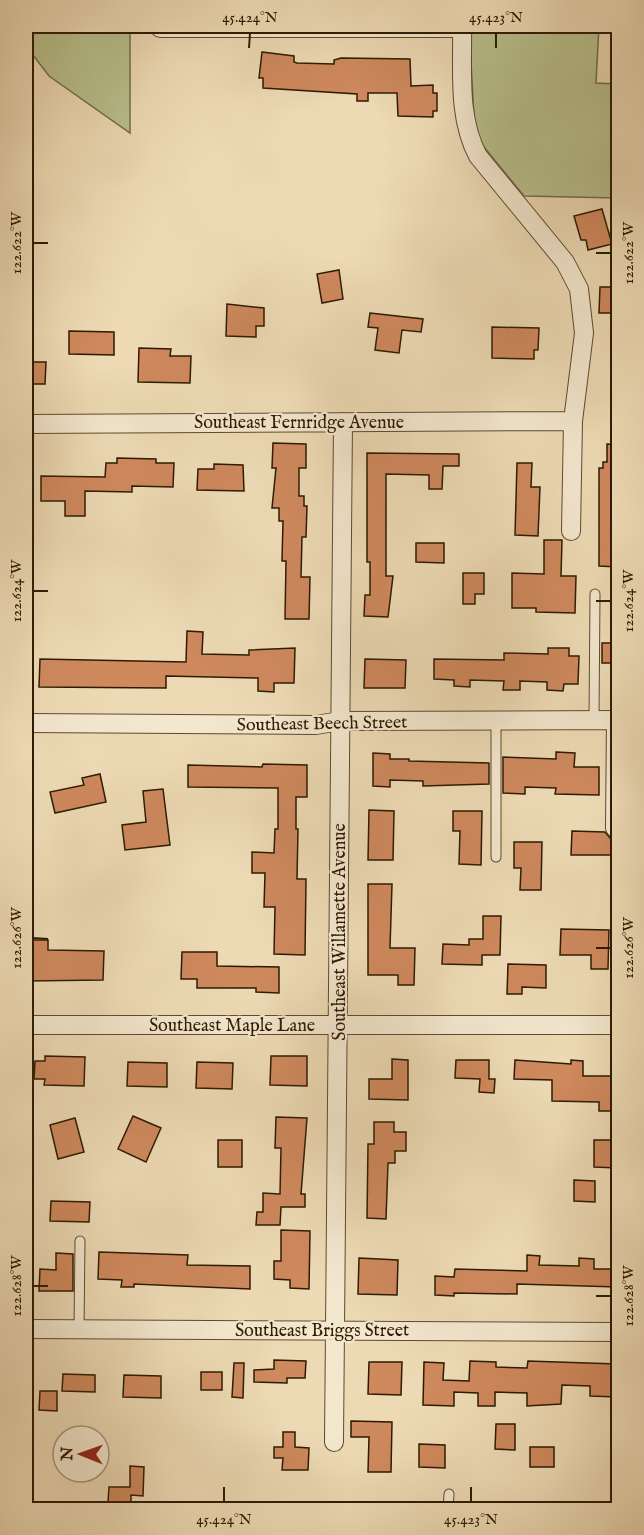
<svg xmlns="http://www.w3.org/2000/svg" width="644" height="1535" viewBox="0 0 644 1535" font-family="'IM FELL English',serif">
<style>
.green{fill:#b8c08d;stroke:#736d48;stroke-width:1.5}
.building{fill:#ce895d;stroke:#2e1a03;stroke-width:1.5}
.lines{fill:none;stroke-linecap:round;stroke-linejoin:round}
.service-casing{stroke:#5e4a2f;stroke-width:11}
.minor-casing{stroke:#5e4a2f;stroke-width:20}
.service{stroke:#f3e7ce;stroke-width:9}
.minor{stroke:#f3e7ce;stroke-width:18}
.ticks{fill:none;stroke:#2e1a03;stroke-width:2}
.labels{text-anchor:middle;stroke-width:4.5;stroke-linejoin:round;paint-order:stroke}
.street-label{font-size:18px;fill:#2e1a03;stroke:#f3e7ce}
.neatline{fill:none;stroke:#2e1a03;stroke-width:2}
.ticks-label{font-size:15px;text-anchor:middle;fill:#2e1a03}
</style>
<rect width="100%" height="100%" fill="#eddab4"/>
<filter id="stains"><feTurbulence type="fractalNoise" baseFrequency=".00333" numOctaves="4"/><feColorMatrix values="0 0 0 0 .2 0 0 0 0 .09 0 0 0 0 .02 0 0 0 .5 -.17"/></filter>
<radialGradient id="worn" r=".72"><stop offset=".6" stop-color="#630" stop-opacity="0"/><stop offset="1" stop-color="#630" stop-opacity=".3"/></radialGradient>
<path class="green" d="M26 26H130V133L49 76 26 46Z
M469 26H599L596 83 618 84V198L524 196 475 136Z"/>
<path class="building" d="M262 52 294 56V62L297 63 334 64V60L341 58 410 59 411 86 433 85V93H437V111H433V117L398 116 397 93H368V101H357V94L263 88V78H259Z
M602 209 612 244 588 250 586 240H581L574 216Z
M339 270 343 299 322 303 317 274Z
M600 287H618V313H599Z
M227 304 264 308V326H256V337L226 336Z
M370 313 423 319 421 332 402 330 399 353 375 350 378 328 368 327Z
M492 327 539 328 538 350H534V359L492 358Z
M69 331 114 332V355L69 354Z
M139 348 171 349 170 356H191L190 383 138 382Z
M26 362H46L45 384H26Z
M273 443 306 444V468H299V496H304V506H307L306 537H302L301 577H310L309 619H285L286 561H282L283 521H279V508H272L276 468H272Z
M607 444 618 445V567L599 566V468H603V462H607Z
M367 453 459 454V466H443L442 489H429V475L386 474V576H393L388 617 364 616 365 595H370V562H367Z
M117 458 156 459V463H174L173 487 132 486V492L85 491V516H65V501H41V476L105 477 106 463H117Z
M517 463H532L531 487H540L538 536 515 535Z
M214 464 243 465 244 491 197 490 198 469H214Z
M544 540H562L561 576H576L575 613 536 612V608H512V573L544 574Z
M416 543H444V563L416 562Z
M463 573H484V594H475V604H463Z
M187 631 203 632 202 654 249 655V650L295 648 294 683H274V692L258 691V678L166 676V688L39 687 40 659 186 662Z
M602 643H618V663H602Z
M548 648H569V656H579L578 684H564L563 691 547 690V682L520 681V690H503L504 681 470 680V687L454 686V680L434 679V659L504 660V653L548 654Z
M365 659 406 660 405 688H364Z
M556 752 575 753 574 767H599V795L555 794 556 788 525 787V794L503 793V757L556 759Z
M373 753 390 754V759H409V761L489 763V784L423 786V781L390 780V787L373 786Z
M263 764 307 765V797H296V829H298L297 879H306L305 955 274 954 275 907H264L265 873H252V852L274 853 275 829H278V788L188 787V765L262 767Z
M100 774 106 802 55 813 50 792 84 785 82 778Z
M163 789 170 845 125 850 122 825 146 822 143 791Z
M369 810 394 811 393 860H368Z
M453 811H482L481 865 459 864 460 831H453Z
M572 831 605 832 610 838H618V855H571Z
M514 842H542L541 890H520L521 868H514Z
M368 884H392L390 948H415L414 985H398V975H368Z
M483 916H501L500 955H482V965L442 964 443 944 469 945V939H483Z
M561 929 609 930 608 969H591V955H560Z
M26 940H48V950L104 951 103 980 26 981Z
M182 952H217V966L279 967V993L256 992V988H197V979H181Z
M508 964 546 965V988L522 987V994H507Z
M45 1056 85 1057 84 1086 44 1085 45 1079H34L35 1061H45Z
M271 1056H307V1086L270 1085Z
M392 1059 408 1060V1100L369 1099V1079H392Z
M456 1060H489V1079H495L494 1093 479 1092 480 1079 455 1078Z
M515 1060 571 1064V1060L583 1061V1076H618V1111H599V1102L552 1101V1080L514 1079Z
M128 1062 167 1063V1087L127 1086Z
M197 1062 233 1063 232 1089 196 1088Z
M133 1116 161 1128 146 1162 118 1149Z
M276 1117 307 1118 301 1194H305V1207H281L280 1225H256L257 1212H263V1193L280 1194 281 1148H275Z
M75 1118 84 1152 58 1159 50 1125Z
M374 1122H394V1132H406V1151H395V1163H388L386 1219 367 1218 368 1144H374Z
M218 1140H242V1167H218Z
M594 1140H618V1168L594 1167Z
M574 1180 595 1181V1202L574 1201Z
M51 1201 90 1202 89 1222 50 1221Z
M281 1230 310 1231 309 1289 290 1288V1280L274 1279V1261H281Z
M99 1252 188 1255 187 1265 250 1266V1289L134 1284V1287H121L122 1280 98 1279Z
M56 1253 73 1254V1291H39L40 1269 56 1270Z
M527 1255 540 1256 539 1265 579 1266V1258L594 1259V1269H618V1287L517 1284V1294L454 1293V1296L435 1295V1276L454 1277 455 1269 527 1271Z
M359 1258 398 1260 397 1295 358 1294Z
M274 1360 306 1361 305 1378H287V1383L254 1382V1370L274 1369Z
M470 1361 496 1362V1367L527 1368 528 1361 617 1364V1397L590 1396V1386L562 1385 561 1404 527 1406V1393L495 1392V1406H478V1393L454 1392V1406L423 1405 424 1362 444 1363 443 1380 469 1381Z
M369 1362H402L401 1395 368 1394Z
M234 1363H244L243 1398 232 1397Z
M201 1372H222V1390H201Z
M63 1374 95 1375V1392L62 1391Z
M124 1375 161 1376V1398L123 1397Z
M40 1391H57V1411L39 1410Z
M351 1421 392 1422 391 1472H368L369 1437H351Z
M496 1424H515V1450L495 1449Z
M283 1432H295V1447L309 1448 308 1470H282L283 1458H274V1447H283Z
M419 1444 445 1445V1468L419 1467Z
M530 1447H554V1467H530Z
M130 1466 144 1467 143 1496 131 1495V1503L108 1502 109 1487H130Z"/>
<g class="lines">
<defs>
<path id="service" d="M594 720 595 594
M496 857V721
M79 1329 80 1241
M448 1510 449 1494"/>
<path id="minor" d="M462 26C463 69 457 117 478 156L565 262 579 289 584 333 573 421 571 531
M160 28H462
M26 424 573 421
M26 723 316 725 340 721 618 720
M615 828 616 720
M26 1025H618
M26 1329 618 1332
M334 1442 343 422"/>
</defs>
<use href="#service" class="service-casing"/>
<use href="#minor" class="minor-casing"/>
<use href="#service" class="service"/>
<use href="#minor" class="minor"/>
</g>
<path class="ticks" d="M249 48 250 33M496 48V33M33 243H48M596 253H611M33 591H48M596 601H611M33 938 48 939M596 948H611M33 1286H48M596 1296H611M224 1502V1487M471 1502V1487"/>
<g class="labels">
<g class="street-label">
<text x="299" y="428">Southeast Fernridge Avenue</text>
<text transform="translate(322 723) rotate(-1)" y="6">Southeast Beech Street</text>
<text transform="translate(339 932) rotate(-90)" y="6">Southeast Willamette Avenue</text>
<text x="232" y="1031">Southeast Maple Lane</text>
<text x="322" y="1336">Southeast Briggs Street</text>
</g>
</g>
<rect width="644" height="1535" fill="none" stroke="#eddab4" stroke-width="66"/>
<g transform="translate(81 1454) rotate(271)"><circle r="28" fill="#f3e7ce" stroke="#a4957d" stroke-width="1.5"/>
<path d="M0-4.5L10 22L0 15L-10 22Z" fill="#8f2418"/>
<text y="-9" font-size="16" font-weight="bold" text-anchor="middle" fill="#2e1a03">N</text>
</g>
<rect x="33" y="33" width="578" height="1469" class="neatline"/>
<g class="ticks-label">
<text x="250" y="22">45.424°N</text>
<text x="496" y="22">45.423°N</text>
<text transform="translate(16 243) rotate(-90)" y="5">122.622°W</text>
<text transform="translate(628 253) rotate(-90)" y="5">122.622°W</text>
<text transform="translate(16 591) rotate(-90)" y="5">122.624°W</text>
<text transform="translate(628 601) rotate(-90)" y="5">122.624°W</text>
<text transform="translate(16 938) rotate(-90)" y="5">122.626°W</text>
<text transform="translate(628 948) rotate(-90)" y="5">122.626°W</text>
<text transform="translate(16 1286) rotate(-90)" y="5">122.628°W</text>
<text transform="translate(628 1296) rotate(-90)" y="5">122.628°W</text>
<text x="224" y="1524">45.424°N</text>
<text x="471" y="1524">45.423°N</text>
</g>
<rect width="100%" height="100%" filter="url(#stains)"/>
<rect width="100%" height="100%" fill="url(#worn)"/>
</svg>
